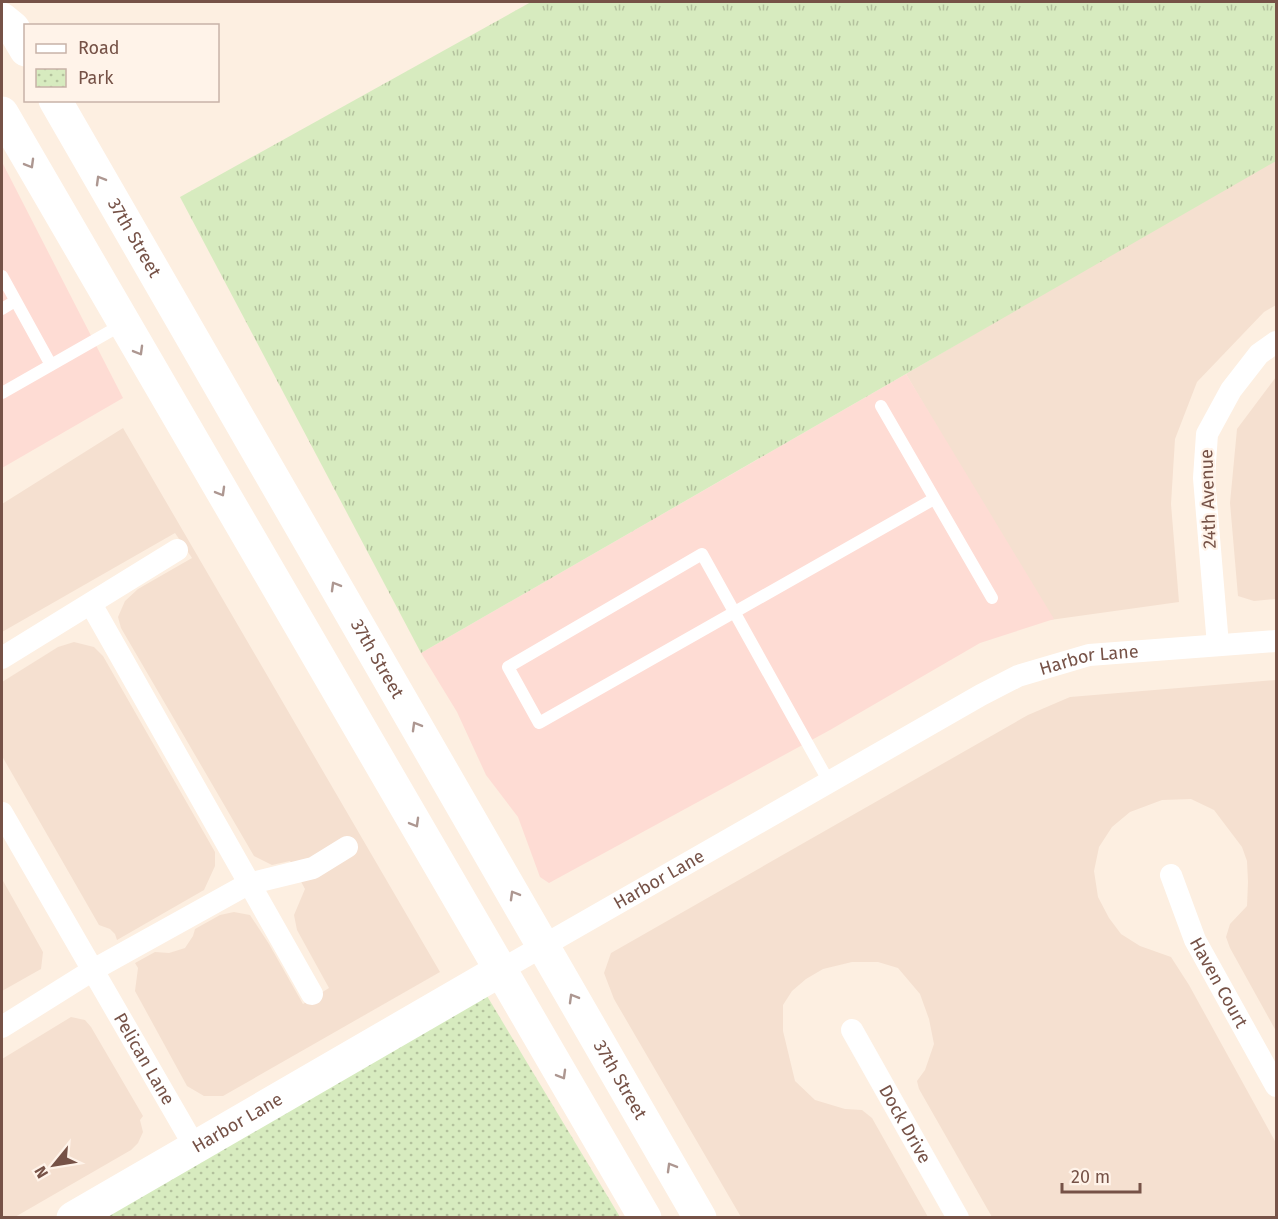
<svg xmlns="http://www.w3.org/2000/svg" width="1278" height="1219" viewBox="0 0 1278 1219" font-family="'Fira Sans',sans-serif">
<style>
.residential{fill:#f5e0d0}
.commercial{fill:#fedcd4}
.grass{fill:url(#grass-tufts)}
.park{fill:url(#park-dots)}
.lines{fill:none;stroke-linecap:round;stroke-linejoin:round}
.lane{stroke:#fff;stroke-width:12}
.street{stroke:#fff;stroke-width:22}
.secondary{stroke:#fff;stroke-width:33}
.oneway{stroke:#ad9791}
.labels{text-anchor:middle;stroke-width:4.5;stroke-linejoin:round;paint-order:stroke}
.street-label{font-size:18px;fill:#765247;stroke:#fff3e9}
</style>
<defs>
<pattern id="grass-tufts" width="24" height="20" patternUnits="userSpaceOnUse" patternTransform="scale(1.5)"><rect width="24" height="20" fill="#d7ebbf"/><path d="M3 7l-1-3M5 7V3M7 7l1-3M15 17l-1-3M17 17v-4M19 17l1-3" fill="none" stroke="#b3c19d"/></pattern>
<pattern id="park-dots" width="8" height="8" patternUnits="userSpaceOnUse" patternTransform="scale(1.5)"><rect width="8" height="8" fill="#d7ebbf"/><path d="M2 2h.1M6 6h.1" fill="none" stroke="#b3c19d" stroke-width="1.8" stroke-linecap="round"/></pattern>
</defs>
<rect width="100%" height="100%" fill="#fdefe1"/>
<path class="residential" d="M1276 158V305L1264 312 1197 382 1175 439 1171 504 1179 602 1050 620 906 374Z
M1276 377V599L1254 601 1238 596 1230 503 1237 429Z
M123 428 440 972 223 1096H204L187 1086 135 991 138 968 135 963 155 952 169 953 185 948 193 936 195 929 220 915 234 912 250 915 269 944 303 1004 329 988 297 930 294 915 305 889 290 861 272 865 254 856 121 628 118 617 125 601 138 589 192 558 175 533 2 632V504Z
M74 642 94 647 103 656 215 852V866L204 890 117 940 115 934 110 929 99 925 2 756V682L58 647Z
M1276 680V1031L1230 948 1226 937 1230 924 1247 906 1248 882 1247 861 1242 847 1214 810 1191 799 1162 800 1130 812 1112 827 1099 847 1094 871 1098 897 1109 918 1121 934 1140 946 1171 957 1189 985 1276 1143V1217H992L919 1089 917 1081 925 1070 934 1044 929 1019 920 994 898 968 878 962H852L823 969 806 979 792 991 783 1005V1031L795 1081 815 1100 845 1109 862 1110 872 1118 928 1217H741L614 999 604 973 611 953 1028 715 1070 697Z
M2 879 43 952 41 969 2 991Z
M71 1017 85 1020 91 1027 143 1116 140 1120 143 1132 138 1143 131 1150 15 1217H2V1059Z"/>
<path class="commercial" d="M2 162 123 398 2 468Z
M906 374 1054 619 980 643 830 730 549 883 540 877 518 817 486 775 457 712 421 653Z"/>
<path class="grass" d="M531 2H1276V161L421 653 180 197Z"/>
<path class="park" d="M487 996 620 1217 101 1218Z"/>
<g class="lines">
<path class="lane" d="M2 276 51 365
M2 309 15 301
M2 393 123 324
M881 406 992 598
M829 782 702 554 508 667 539 723 934 499"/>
<g class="street">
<path d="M91 604 312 994"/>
<path d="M1218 645 1204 478 1207 434 1231 390 1259 354 1276 342"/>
<path d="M2 658 177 550"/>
<path id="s1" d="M2 813 195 1147"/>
<path id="s2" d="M1171 875 1195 940 1276 1086"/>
<path id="s3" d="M501 970 981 695 1018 676 1089 655 1276 641"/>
<path d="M2 1027 93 970 248 884 313 868 347 847"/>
<path id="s4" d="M852 1030 958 1218"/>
</g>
<g class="secondary">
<path d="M2 19 13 28 26 50"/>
<path id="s5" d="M55 100 700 1218"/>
<path d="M2 113 645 1218"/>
<path id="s6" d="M73 1218 501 970"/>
</g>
</g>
<defs><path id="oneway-chevron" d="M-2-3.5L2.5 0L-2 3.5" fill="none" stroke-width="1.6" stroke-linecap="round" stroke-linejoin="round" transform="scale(1.5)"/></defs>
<g class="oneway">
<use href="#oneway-chevron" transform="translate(30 164) rotate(60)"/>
<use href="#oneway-chevron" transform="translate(100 180) rotate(-120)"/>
<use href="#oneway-chevron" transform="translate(139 351) rotate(60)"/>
<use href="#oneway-chevron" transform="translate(221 492) rotate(60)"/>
<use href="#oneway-chevron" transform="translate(335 586) rotate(-120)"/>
<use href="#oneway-chevron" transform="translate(416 726) rotate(-120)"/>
<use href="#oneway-chevron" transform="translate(415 823) rotate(60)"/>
<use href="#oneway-chevron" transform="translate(514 895) rotate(-120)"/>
<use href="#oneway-chevron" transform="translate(573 998) rotate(-120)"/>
<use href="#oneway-chevron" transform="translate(562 1075) rotate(60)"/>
<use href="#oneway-chevron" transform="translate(671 1167) rotate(-120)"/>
</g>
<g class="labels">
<g class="street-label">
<text dy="6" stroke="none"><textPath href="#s5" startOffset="159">37th Street</textPath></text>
<text transform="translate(1208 499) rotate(-92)" y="6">24th Avenue</text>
<text dy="6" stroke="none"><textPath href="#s5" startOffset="645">37th Street</textPath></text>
<text dy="6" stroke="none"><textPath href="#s3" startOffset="668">Harbor Lane</textPath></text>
<text dy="6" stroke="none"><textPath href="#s3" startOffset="182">Harbor Lane</textPath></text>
<text dy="6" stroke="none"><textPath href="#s2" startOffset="118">Haven Court</textPath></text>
<text dy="6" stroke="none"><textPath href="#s1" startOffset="284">Pelican Lane</textPath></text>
<text dy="6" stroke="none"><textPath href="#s5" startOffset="1131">37th Street</textPath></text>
<text dy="6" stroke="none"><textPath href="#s6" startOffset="190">Harbor Lane</textPath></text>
<text dy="6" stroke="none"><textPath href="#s4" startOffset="108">Dock Drive</textPath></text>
</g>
</g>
<rect width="1278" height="1219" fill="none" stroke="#765247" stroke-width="6"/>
<rect x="24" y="24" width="195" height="78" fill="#fff3e9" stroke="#c8b3a8" stroke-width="1.5"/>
<rect x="36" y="44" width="30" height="9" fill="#ffffff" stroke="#c8b3a8" stroke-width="1.5"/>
<text x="78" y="54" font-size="18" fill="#765247">Road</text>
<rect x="36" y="69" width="30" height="18" fill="url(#park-dots)" stroke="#c8b3a8" stroke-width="1.5"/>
<text x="78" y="84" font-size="18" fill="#765247">Park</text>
<g transform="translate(54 1165) rotate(240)" stroke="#fff3e9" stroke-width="4.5" paint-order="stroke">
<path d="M0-4.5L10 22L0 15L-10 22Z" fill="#765247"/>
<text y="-9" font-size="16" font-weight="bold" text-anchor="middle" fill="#765247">N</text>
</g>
<path d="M1062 1183v9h78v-9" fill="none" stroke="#765247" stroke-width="3"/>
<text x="1071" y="1183" font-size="18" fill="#765247" stroke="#fff3e9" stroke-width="4.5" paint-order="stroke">20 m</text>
</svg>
